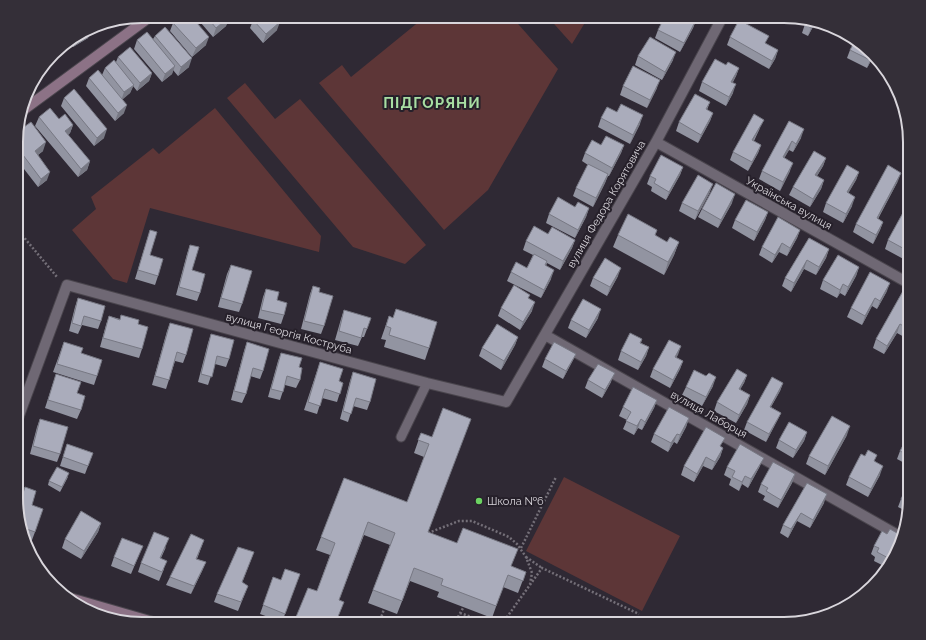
<svg xmlns="http://www.w3.org/2000/svg" width="926" height="640" viewBox="0 0 926 640" font-family="Raleway,sans-serif">
<style>
.green{fill:#5d3637}
.lines{fill:none;stroke-linecap:round;stroke-linejoin:round}
.lane-casing{stroke:#4a454d;stroke-width:11}
.street-casing{stroke:#4a454d;stroke-width:12}
.secondary-casing{stroke:#4a454d;stroke-width:12}
.path{stroke:#746f78;stroke-width:2.5;stroke-dasharray:2 2;stroke-linecap:butt}
.lane{stroke:#6f6874;stroke-width:9}
.street{stroke:#6f6874;stroke-width:10}
.secondary{stroke:#8c7286;stroke-width:10}
.wall{fill:#9294a1}
.shaded-wall{fill:#777883}
.building{fill:#aaacbb;stroke:#777883}
.poi-dot{fill:#6cd362;stroke:#26202a;stroke-width:1.5}
.labels{text-anchor:middle;stroke-width:4;stroke-linejoin:round;paint-order:stroke}
.street-label{font-size:11px;fill:#d9d6dc;stroke:#26202a}
.poi-label{font-size:11px;fill:#d9d6dc;stroke:#26202a;text-anchor:start}
.district-label{font-size:15px;font-weight:bold;letter-spacing:1px;fill:#a8dea2;stroke:#26202a}
.rim{fill:none;stroke:#d9d6dc;stroke-width:2}
</style>
<rect width="100%" height="100%" fill="#2f2934"/>
<path class="green" d="M426 16H511L558 69 488 190 444 230 319 83 342 65 351 77Z
M547 16H589L572 44Z
M245 83 275 119 300 99 426 245 405 264 353 247 227 98Z
M215 108 321 236 319 252 150 208 127 283 113 279 72 230 96 209 91 197 153 148 159 154Z
M564 477 680 536 642 611 526 551Z"/>
<g class="lines">
<defs>
<path id="lane" d="M401 437 427 383"/>
<path id="street" d="M656 142 910 284
M545 335 903 538
M17 421 67 285 427 383 506 402 656 142 723 16"/>
<path id="secondary" d="M22 111 151 16
M63 596 160 624"/>
</defs>
<use href="#lane" class="lane-casing"/>
<use href="#street" class="street-casing"/>
<use href="#secondary" class="secondary-casing"/>
<path class="path" d="M17 229 57 277
M428 533 459 521H472L509 537 517 544 526 557 532 573 530 584
M521 548 556 477
M526 557 542 568
M460 613 492 624
M379 624 384 609
M454 624 463 608
M502 624 542 568 639 614"/>
<use href="#lane" class="lane"/>
<use href="#street" class="street"/>
<use href="#secondary" class="secondary"/>
</g>
<path class="wall" d="M195 16H228L229 17 226 26 213 37Z
M245 16H275L277 30 263 43 250 28 252 23Z
M693 16H699L698 19Z
M696 20 693 28 680 52 655 38 658 30Z
M816 21 808 36 802 33 805 24Z
M820 22 825 23 833 27 832 28Z
M107 23V24L95 31 92 26 94 25Z
M173 23 206 45 192 57 170 31Z
M90 28 91 30 88 38 73 47 69 41Z
M155 36 189 67 178 76 173 70 172 74 162 82 134 49 137 40 153 39Z
M730 37 766 44 778 50 775 59 769 69 727 45Z
M853 38 861 42 873 57 867 68 847 58 850 50 854 43 851 41Z
M638 56 673 60 662 80 635 65Z
M118 57 152 73 149 81 137 91 133 86 130 93 122 99 124 113 115 121 86 86 89 78 102 75 105 68 116 62Z
M726 65 739 68 736 76 733 82V93L726 106 699 91 702 82Z
M896 85 897 86 898 91 894 89Z
M623 86 657 88 647 108 620 95Z
M64 98 104 138 94 146 61 106Z
M710 102 707 110 713 113 710 121 698 143 676 131 679 122Z
M39 117 59 119 73 125 70 133 68 135 90 161 87 170 78 177 35 126Z
M601 118 640 124 630 144 598 127Z
M789 121 801 138 793 152 789 150 784 158 790 171 780 191 759 179 762 171Z
M760 128 754 141 761 145 758 153 748 171 730 160 733 152Z
M17 132 43 151 38 155 47 180 38 187 17 160Z
M601 145H624L621 153 609 176H608L605 183 593 207 573 196 576 188 588 165 582 161 585 153Z
M826 158 823 166 817 176 824 180 821 189 810 207 789 195 793 187Z
M683 167 680 175 666 200 651 191 652 187 647 184 650 176Z
M859 172 856 180 848 193 852 206 843 223 823 212 826 203Z
M898 181 878 219 883 222 880 230 873 244 853 232 856 224Z
M710 192 695 220 679 211 682 203Z
M910 200V260L909 262 885 249 888 240Z
M732 203 718 228 698 217 702 209Z
M575 207 589 208 586 217 575 238 546 223 549 214Z
M768 212 765 220 754 241 732 228 735 220Z
M150 230V255L158 276 155 285 135 279Z
M657 230 655 236 667 242H679L674 255 664 275 613 247 618 235Z
M800 230 797 238 787 256 779 252 772 263 759 255 762 247Z
M548 234 575 240 572 248 560 270 547 263 546 266 551 279 541 298 507 281 511 272 527 268 533 255 523 250 526 241Z
M809 238 829 249 826 258 816 275 804 269 791 292 782 286 785 278Z
M190 245 192 270 200 293 197 301 176 295 187 254Z
M231 265 242 304 239 312 218 307 227 274Z
M859 267 856 276 845 296 840 293 837 298 820 289 823 280Z
M618 276 607 296 590 286 593 278Z
M313 286 319 292 324 326 321 334 301 329 310 294Z
M266 289 277 300 284 315 281 324 258 318 263 297Z
M887 291 877 309 872 306 862 325 847 317 851 308Z
M903 291 910 331 906 338 897 333 884 354 873 348 876 339Z
M78 298 101 321 98 329 82 325 78 334 69 331 75 307Z
M528 298 532 311 520 330 498 316 501 308Z
M396 309 429 348 425 360 384 347 386 340 381 339 389 316 393 318Z
M344 310 367 329 364 337H362L358 346 335 340 341 319Z
M121 315 142 349 139 358 100 347 106 325 109 316 120 319Z
M598 318 586 338 568 328 571 320Z
M170 323 186 355 183 363 175 361 166 389 152 385 167 331Z
M211 334 229 359 226 367 215 364 208 385 198 382 208 343Z
M518 337 515 345 501 370 479 356 482 348Z
M642 339 641 343 649 347 646 356 638 370 618 360 621 351Z
M64 342 81 353 97 376 94 385 53 372Z
M247 342 263 371 260 379 250 376 246 394 242 403 231 400 244 351Z
M681 346 676 357 683 361 680 369 670 388 650 377 653 369Z
M281 353 299 367 300 380 296 388 285 385 280 400 268 397 278 361Z
M576 354 572 362 563 379 542 367 545 359Z
M320 362 339 381 343 383 337 402 322 398 317 414 304 410Z
M353 372 370 402 367 410 353 406 348 422 340 419 350 381Z
M56 374 77 393 81 410 77 419 45 408Z
M747 375 744 383 740 389 750 395 747 404 736 423 714 411 717 402Z
M588 380 611 382 602 398 585 388Z
M783 383 780 391 771 407 781 413 777 421 766 442 744 430 747 422Z
M713 386 702 406 682 395 686 387Z
M657 400 654 408 642 430 638 428 634 435 623 429 627 420 619 416 623 407Z
M689 418 686 427 677 444 674 442 668 452 651 442 654 434Z
M40 419 60 454 57 462 30 454 37 427Z
M807 432 804 441 793 458 776 448 779 440Z
M421 433 432 437 428 532 526 572 518 593 503 587 492 618 437 597 439 592 410 581 397 614 368 603 390 545 364 535 339 600 336 624H294L308 588 317 591 330 555 316 550 344 478 407 502 424 457 414 453Z
M847 435 825 475 806 464 809 456Z
M910 439V466L897 459 900 451Z
M67 444 93 453 85 474 60 466Z
M721 447 723 448 720 457 712 470 703 466 694 482 681 475 684 466Z
M865 456 875 461 880 475 868 497 846 485 849 477Z
M760 466 748 488 742 484 739 491 729 485 731 479 724 475 727 467Z
M795 474 792 483 778 508 763 500 765 496 758 492 761 484Z
M68 477 60 492 48 485 49 481Z
M807 483 824 503 810 528 797 521 788 538 780 533 783 525Z
M25 487 32 505 35 532 32 540 25 538 17 514V511Z
M910 491V506L907 520 902 517 904 510 898 507 901 499Z
M101 523 98 532 81 559 62 548 65 539Z
M887 534 903 539 888 568 874 561 875 557 871 554 874 546Z
M204 540 197 559 206 562 202 571 191 594 166 585 170 577Z
M166 547 161 558 164 569 159 581 138 572 141 563Z
M254 552 242 583 248 586 238 611 214 602 217 594Z
M139 555 131 574 111 566 114 557Z
M300 574 282 622 260 614 273 577 281 580Z"/>
<path class="shaded-wall" d="M229 17 226 26 213 37 216 28Z
M696 20 693 28 680 52 684 43Z
M815 21H816L808 36 811 28Z
M280 22 277 30 263 43 266 34Z
M107 23V24L95 31 98 25Z
M91 30 88 38 73 47 76 39Z
M209 37 206 45 192 57 196 48Z
M778 50 775 59 769 69 772 61Z
M676 52 673 60 662 80 665 72Z
M872 56 873 57 867 68 870 60Z
M192 58 189 67 178 76 181 67Z
M175 66 172 74 162 82 165 74Z
M739 68 736 76 728 90 731 82Z
M152 73 149 81 137 91 140 83Z
M660 80 657 88 647 108 650 100Z
M736 84 733 93 726 106 729 97Z
M134 85 130 93 121 101 124 92Z
M127 105 124 113 115 121 118 113Z
M713 113 710 121 698 143 701 135Z
M643 115 640 124 630 144 633 135Z
M764 120 760 128 749 148 752 140Z
M73 125 70 133 62 140 65 131Z
M107 129 104 138 94 146 97 138Z
M804 129 801 138 793 152 796 144Z
M792 141 789 150 780 166 783 157Z
M46 142 43 151 32 159 35 151Z
M624 145 621 153 609 176 612 168Z
M761 145 758 153 748 171 752 162Z
M826 158 823 166 812 184 815 175Z
M90 161 87 170 78 177 81 169Z
M793 163 790 171 780 191 783 182Z
M683 167 680 175 666 200 669 192Z
M50 172 47 180 38 187 41 179Z
M859 172 856 180 844 201 847 192Z
M901 173 898 181 873 227 877 218Z
M608 174 605 183 593 207 596 198Z
M824 180 821 189 810 207 813 199Z
M713 184 710 192 695 220 698 211Z
M23 189 20 198 17 200V193Z
M735 194 732 203 718 228 721 220Z
M855 197 852 206 843 223 846 214Z
M589 208 586 217 575 238 578 230Z
M768 212 765 220 754 241 757 232Z
M883 222 880 230 873 244 876 235Z
M800 230 797 238 787 256 790 248Z
M575 240 572 248 560 270 563 261Z
M679 242 674 255 664 275 668 262Z
M782 243 779 252 772 263 775 255Z
M829 249 826 258 816 275 819 267Z
M807 260 804 269 791 292 794 283Z
M859 267 856 276 845 296 848 287Z
M621 268 618 276 607 296 610 287Z
M554 270 551 279 541 298 544 290Z
M890 283 887 291 877 309 880 301Z
M843 284 840 293 837 298 840 290Z
M875 298 872 306 862 325 865 316Z
M535 302 532 311 520 330 523 322Z
M601 309 598 318 586 338 589 330Z
M900 324 897 333 884 354 887 346Z
M910 328V331L906 338 909 329Z
M518 337 515 345 501 370 504 361Z
M681 346 678 355 672 365 675 357Z
M649 347 646 356 638 370 641 362Z
M576 354 572 362 563 379 566 371Z
M683 361 680 369 670 388 673 380Z
M615 373 611 382 602 398 605 390Z
M747 375 744 383 736 397 739 389Z
M716 377 713 386 702 406 706 397Z
M783 383 780 391 766 415 770 407Z
M750 395 747 404 736 423 739 415Z
M657 400 654 408 642 430 645 422Z
M781 413 777 421 766 442 769 434Z
M689 418 686 427 677 444 680 435Z
M641 419 638 428 634 435 637 426Z
M850 426 847 435 825 475 828 466Z
M807 432 804 441 793 458 796 450Z
M677 434 674 442 668 452 671 443Z
M723 448 720 457 712 470 715 462Z
M706 457 703 466 694 482 697 474Z
M764 458 760 466 748 488 751 479Z
M883 466 880 475 868 497 871 489Z
M795 474 792 483 778 508 781 500Z
M745 476 742 484 739 491 742 482Z
M827 494 824 503 810 528 813 520Z
M801 513 797 521 788 538 791 529Z
M101 523 98 532 81 559 84 551Z
M206 562 202 571 191 594 194 586Z"/>
<path class="building" d="M181 16H191L209 37 196 48 173 23Z
M206 16H228L229 17 216 28Z
M256 16H275L280 22 266 34 253 20Z
M665 16H689L696 20 684 43 658 30Z
M808 19 815 21 811 28 805 24Z
M739 20 769 36 765 43 778 50 772 61 730 37Z
M165 27 192 58 181 67 155 36Z
M90 28 91 30 76 39 75 37Z
M147 32 175 66 165 74 137 40Z
M650 37 676 52 665 72 638 56Z
M856 39 861 42 872 56 870 60 850 50Z
M130 47 152 73 140 83 118 57Z
M715 59 726 65 728 62 739 68 731 82 736 84 729 97 702 82Z
M114 60 134 85 124 92 105 68Z
M633 66 660 80 650 100 623 86Z
M98 70 127 105 118 113 89 78Z
M74 89 107 129 97 138 64 98Z
M695 94 710 102 706 109 713 113 701 135 679 122Z
M621 104 643 115 633 135 601 118 607 107 617 112Z
M50 108 59 119 65 114 73 125 65 131 90 161 81 169 39 117Z
M754 114 764 120 752 140 761 145 752 162 733 152Z
M789 121 804 129 796 144 792 141 783 157 793 163 783 182 762 171Z
M31 122 46 142 35 151 50 172 41 179 17 147V132Z
M606 136 624 145 612 168 585 153 592 140 601 145Z
M814 151 826 158 815 175 824 180 813 199 793 187Z
M661 155 683 167 669 192 654 183 656 179 650 176Z
M588 164 608 174 596 198 576 188Z
M847 165 859 172 847 192 855 197 846 214 826 203Z
M888 165 901 173 877 218 883 222 876 235 856 224Z
M698 175 713 184 698 211 682 203Z
M17 181 23 189 17 193Z
M716 183 735 194 721 220 702 209Z
M558 197 575 207 578 202 589 208 578 230 549 214Z
M746 200 768 212 757 232 735 220Z
M910 200V252L888 240Z
M628 214 657 230 655 235 667 242 670 237 679 242 668 262 618 235Z
M778 217 800 230 790 248 782 243 775 255 762 247Z
M534 226 548 234 552 227 575 240 563 261 526 241Z
M150 230 157 232 150 255 163 259 158 276 138 270Z
M809 238 829 249 819 267 807 260 794 283 785 278Z
M190 245 199 247 192 270 205 274 200 293 179 287Z
M534 254 547 261 545 265 554 270 544 290 511 272 516 262 527 268Z
M838 255 859 267 848 287 843 284 840 290 823 280Z
M605 258 621 268 610 287 593 278Z
M231 265 252 271 242 304 221 298Z
M870 272 890 283 880 301 875 298 865 316 851 308Z
M514 285 530 295 528 298 535 302 523 322 501 308Z
M313 286 320 288 319 292 333 296 324 326 304 321Z
M266 289 279 292 277 300 287 303 284 315 261 310Z
M903 291 910 295V328L909 329 900 324 887 346 876 339Z
M78 298 105 306 101 321 84 316 81 326 72 323Z
M583 299 601 309 589 330 571 320Z
M396 309 437 322 429 348 389 335 391 328 386 326 389 316 393 318Z
M344 310 371 318 367 329 364 328 361 338 339 331Z
M121 315 139 320 138 324 148 327 142 349 103 338 109 316 120 320Z
M170 323 193 329 186 355 177 352 169 380 155 376Z
M497 324 518 337 504 361 482 348Z
M630 333 642 339 640 343 649 347 641 362 621 351Z
M211 334 234 340 229 359 217 356 212 377 201 374Z
M669 340 681 346 675 357 683 361 673 380 653 369Z
M64 342 83 348 81 353 102 360 97 376 57 364Z
M247 342 269 349 263 371 253 368 246 394 234 391Z
M554 342 576 354 566 371 545 359Z
M281 353 302 358 299 367 302 368 300 380 287 376 283 392 271 389Z
M320 362 343 369 339 381 343 383 340 394 325 389 320 406 308 402Z
M598 364 615 373 605 390 588 380Z
M737 369 747 375 739 389 750 395 739 415 717 402Z
M694 370 706 376 709 373 716 377 706 397 686 387Z
M353 372 376 379 370 402 356 398 351 414 343 411Z
M56 374 81 382 77 393 85 396 81 410 48 400Z
M772 377 783 383 770 407 781 413 769 434 747 422Z
M633 387 657 400 645 422 641 419 637 426 626 421 631 412 623 407Z
M669 407 689 418 680 435 677 434 671 443 654 434Z
M443 408 471 419 428 532 457 543 463 528 518 549 511 566 526 572 523 581 508 575 496 606 441 585 443 579 414 568 402 601 373 590 395 533 368 522 339 600 344 602 335 624H314L296 617 308 588 317 591 335 543 321 537 344 478 407 502 429 444 418 440 421 433 432 437Z
M832 416 850 426 828 466 809 456Z
M40 419 68 427 60 454 33 446Z
M789 422 807 432 796 450 779 440Z
M706 427 725 438 720 446 723 448 715 462 706 457 697 474 684 466Z
M907 438 910 439V456L900 451Z
M67 444 93 453 88 466 63 457Z
M740 444 764 458 751 479 745 476 742 482 732 477 735 471 727 467Z
M868 450 877 455 874 461 883 466 871 489 849 477 861 454 865 456Z
M773 462 795 474 781 500 766 491 768 488 761 484Z
M57 467 69 473 62 487 49 481Z
M807 483 827 494 813 520 801 513 791 529 783 525Z
M25 487 36 491 32 505 43 509 35 532 21 527 17 514V512Z
M906 489 910 491V506L909 511 905 508 908 503 901 499Z
M81 511 101 523 84 551 65 539Z
M890 529 904 537 903 539 892 560 877 552 879 548 874 546 882 531 887 534Z
M154 532 169 538 160 558 167 561 162 572 141 563Z
M191 534 204 540 196 559 206 562 194 586 170 577Z
M122 538 143 546 134 566 114 557Z
M238 547 254 552 242 582 248 586 241 602 217 594Z
M285 569 300 574 285 614 263 605 273 577 281 580Z"/>
<circle class="poi-dot" cx="479" cy="501" r="4"/>
<g class="labels">
<g class="street-label">
<text transform="translate(789 203) rotate(29)" y="4">Українська вулиця</text>
<text transform="translate(606 204) rotate(-60)" y="4">вулиця Федора Корятовича</text>
<text transform="translate(289 333) rotate(15)" y="4">вулиця Георгія Коструба</text>
<text transform="translate(709 414) rotate(29)" y="4">вулиця Лаборця</text>
</g>
<g class="poi-label">
<text x="487" y="505">Школа №6</text>
</g>
<g class="district-label">
<text x="432" y="108">ПІДГОРЯНИ</text>
</g>
</g>
<path d="M0 0H926V640H0ZM142 23H784A119 119 0 0 1 903 142V498A119 119 0 0 1 784 617H142A119 119 0 0 1 23 498V142A119 119 0 0 1 142 23Z" fill="#342f38" fill-rule="evenodd"/>
<path class="rim" d="M142 23H784A119 119 0 0 1 903 142V498A119 119 0 0 1 784 617H142A119 119 0 0 1 23 498V142A119 119 0 0 1 142 23Z"/>
</svg>
